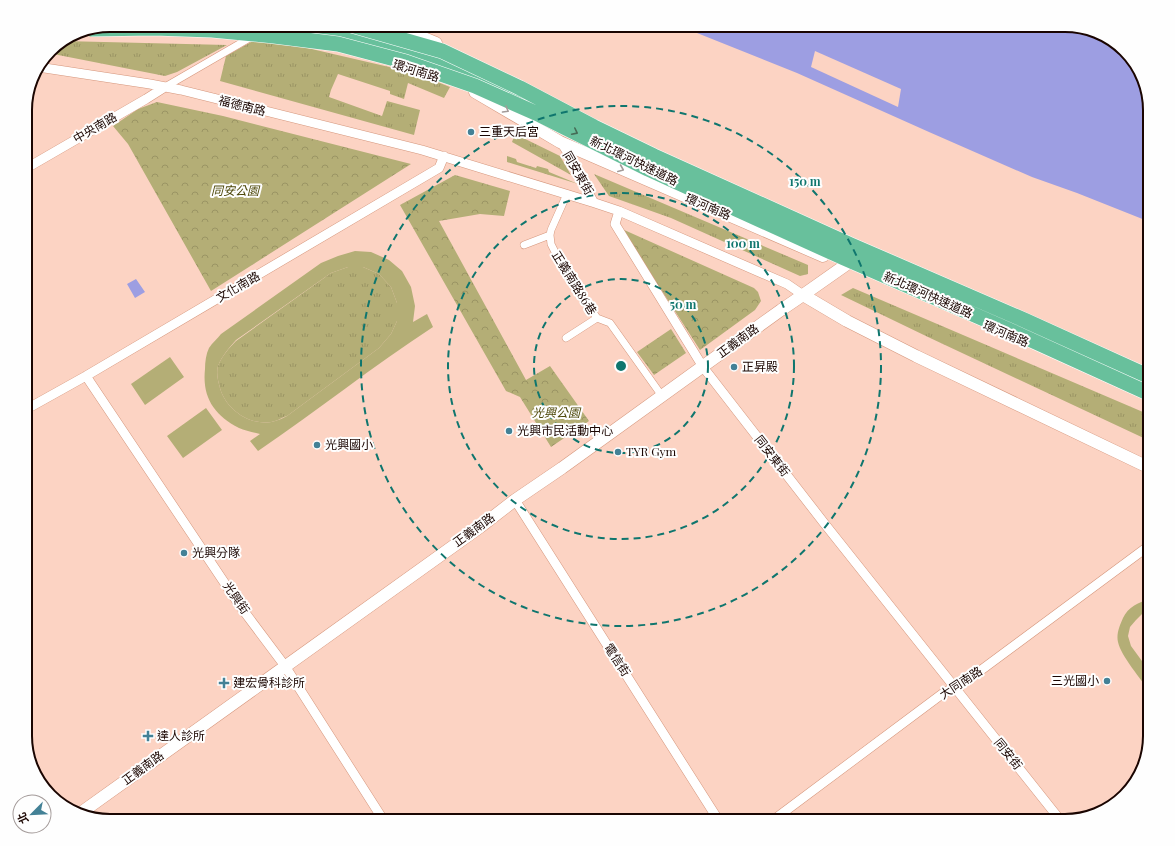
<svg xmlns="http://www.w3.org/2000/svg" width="1175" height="846" viewBox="0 0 1175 846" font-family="'Playfair Display','Noto Sans TC',serif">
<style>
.grass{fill:url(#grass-tufts)}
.park{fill:url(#park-crowns)}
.pitch{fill:#b4ae76;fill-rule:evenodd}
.water{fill:#9d9ee2}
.pier{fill:#fcd3c3}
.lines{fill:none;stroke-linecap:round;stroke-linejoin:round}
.pedestrian-casing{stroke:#d5967c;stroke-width:8}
.minor-casing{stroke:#d5967c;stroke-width:10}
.tertiary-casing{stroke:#d5967c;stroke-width:13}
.trunk-casing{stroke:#fff;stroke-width:16}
.pedestrian{stroke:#fff;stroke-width:7}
.minor{stroke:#fff;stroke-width:9}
.tertiary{stroke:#fff;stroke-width:12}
.trunk{stroke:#68c09c;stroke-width:15}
.trunk-bridge-casing{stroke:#fff;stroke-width:16;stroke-linecap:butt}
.trunk-bridge{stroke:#68c09c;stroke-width:15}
.oneway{stroke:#a39b99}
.oneway2{stroke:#456c56}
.ring{fill:none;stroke:#0f766e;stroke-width:2;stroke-dasharray:7 5}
.poi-dot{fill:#438196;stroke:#fefefe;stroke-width:1.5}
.labels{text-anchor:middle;stroke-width:4;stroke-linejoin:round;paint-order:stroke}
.street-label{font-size:12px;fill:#1a0501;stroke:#fefefe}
.poi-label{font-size:12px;fill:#1a0501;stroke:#fefefe;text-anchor:start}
.park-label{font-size:12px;font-style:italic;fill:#4e480a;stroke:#fefefe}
.rim{fill:none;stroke:#1a0501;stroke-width:2}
.centre{fill:#0f766e;stroke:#fefefe;stroke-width:2}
.ring-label{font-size:12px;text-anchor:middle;font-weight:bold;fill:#0f766e;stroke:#fefefe;stroke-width:4;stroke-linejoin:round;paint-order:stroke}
</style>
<defs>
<pattern id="grass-tufts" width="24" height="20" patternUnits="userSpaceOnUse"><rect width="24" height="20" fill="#b4ae76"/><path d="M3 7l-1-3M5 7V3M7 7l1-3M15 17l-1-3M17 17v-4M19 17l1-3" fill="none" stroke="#9a9464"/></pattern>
<pattern id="park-crowns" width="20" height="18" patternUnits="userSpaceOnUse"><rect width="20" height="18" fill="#b4ae76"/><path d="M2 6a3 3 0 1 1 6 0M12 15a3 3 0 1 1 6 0" fill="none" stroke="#9a9464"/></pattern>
</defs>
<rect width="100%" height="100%" fill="#fcd3c3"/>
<path class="grass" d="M260 37 415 73 450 87 444 98 408 83 404 99 390 94V91L338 74 331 90 329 97 382 116 387 101 420 110 414 135 220 81 226 56Z
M63 41 227 45 177 72 165 76 48 53 54 46Z
M515 134 560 156 571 175 512 142Z
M507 156 516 159 517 162 536 168 537 166 548 169 549 172 578 184 507 162Z
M594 174 808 265V274L800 276 671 218 609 196Z
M348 267H363L379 274 391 287 397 303V321L391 334 379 348 287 416C283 417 279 420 275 421 252 428 226 410 220 388 218 381 216 373 218 366 222 356 229 348 236 341L331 273Z
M853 288 1150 415V441L928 337 841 295Z"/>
<path class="park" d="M157 102 223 116 411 164 211 291 128 144 113 126 138 109Z
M455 175 510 191 504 216 480 214 439 221 526 380 550 366 589 421 551 447 520 397 506 391 400 205Z
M622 229 754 288 758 292 761 301 755 310 700 350Z
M671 329 686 353 654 375 637 352Z"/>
<path class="pitch" d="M355 251 371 252 389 260 402 271 411 287 415 306 413 322 427 314 433 327C373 366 317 411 258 451L250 441 260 434C253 432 245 431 239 428 214 415 202 397 205 369 205 362 206 354 209 348 212 343 218 338 221 334L321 263 338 256ZM348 267H363L379 274 391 287 397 303V321L391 334 379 348 287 416C283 418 279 420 275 421 252 428 226 410 220 388 218 381 216 373 218 366 222 356 229 348 236 340L331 273Z
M170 357 184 377 145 405 131 384Z
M206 408 222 430 183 458 167 436Z
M1150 599V612L1142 614 1136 620 1130 627 1128 636 1131 646 1150 672V692C1141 679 1121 656 1118 642 1116 634 1120 625 1123 618 1128 607 1139 602 1150 599Z"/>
<path class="water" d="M677 25H1065L1116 42 1141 72 1150 110V222L1077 193 1032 177 929 132 797 73Z
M136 279 145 292 135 298 127 284Z"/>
<path class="pier" d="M815 51 901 89 898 107 811 67Z"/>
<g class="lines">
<defs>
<path id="pedestrian" d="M165 87 253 36
M561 144 581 176 595 203
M567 194 551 230 550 235 551 244 565 272 597 318 610 323 662 396
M524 245 550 235
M566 338 597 318"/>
<path id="minor" d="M38 67 150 84 181 90 422 150 595 203 619 211 787 284 803 295
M25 169 146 99 165 87
M619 211 615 224 703 367 824 523 1061 821
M86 376 240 606 285 666 384 821
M25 410 86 376 439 168 444 156
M515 500 719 821
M772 821 942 694 965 682 1150 545"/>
<path id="tertiary" d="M378 25 419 36 436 43
M475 92 560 142 823 256
M803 295 847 321 916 356 1150 468
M82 812 480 527 515 500 562 468 781 310 803 295 857 257"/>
<path id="trunk" d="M293 25 326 29 387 45 442 63 496 85 540 107 548 110"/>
</defs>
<use href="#pedestrian" class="pedestrian-casing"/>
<use href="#minor" class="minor-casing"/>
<use href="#tertiary" class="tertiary-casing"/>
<use href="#trunk" class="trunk-casing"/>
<use href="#pedestrian" class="pedestrian"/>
<use href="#minor" class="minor"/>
<use href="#tertiary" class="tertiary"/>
<use href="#trunk" class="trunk"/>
<defs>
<path id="trunk-bridge" d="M351 25 442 51 520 88 594 127 654 156 851 245 1024 320 1150 377
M91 29 154 28 212 30 274 36 338 44 406 62 475 86 540 115 648 169 844 258 1018 334 1150 394"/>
</defs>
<use href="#trunk-bridge" class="trunk-bridge-casing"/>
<use href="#trunk-bridge" class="trunk-bridge"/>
</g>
<defs><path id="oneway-chevron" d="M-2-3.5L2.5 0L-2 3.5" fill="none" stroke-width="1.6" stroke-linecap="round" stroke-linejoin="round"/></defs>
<g class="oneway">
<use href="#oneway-chevron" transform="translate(506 110) rotate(30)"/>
<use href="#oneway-chevron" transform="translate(621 169) rotate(23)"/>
</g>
<use class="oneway2" href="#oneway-chevron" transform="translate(575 132) rotate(27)"/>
<g class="ring">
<circle cx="621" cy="366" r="87"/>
<circle cx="621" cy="366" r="173"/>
<circle cx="621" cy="366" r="260"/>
</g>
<g class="poi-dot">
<circle cx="471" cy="132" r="4"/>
<circle cx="734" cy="367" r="4"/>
<circle cx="509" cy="431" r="4"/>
<circle cx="317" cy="445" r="4"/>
<circle cx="618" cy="452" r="4"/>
<circle cx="184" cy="553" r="4"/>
<circle cx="1107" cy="681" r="4"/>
<path d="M222 677h4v4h4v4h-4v4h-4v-4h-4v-4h4z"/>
<path d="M146 730h4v4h4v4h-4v4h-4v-4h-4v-4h4z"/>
</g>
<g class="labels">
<g class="street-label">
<text transform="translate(416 71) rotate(17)" y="4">環河南路</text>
<text transform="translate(242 106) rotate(14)" y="4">福德南路</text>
<text transform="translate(95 128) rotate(-30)" y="4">中央南路</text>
<text transform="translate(634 161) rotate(26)" y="4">新北環河快速道路</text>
<text transform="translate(578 173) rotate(60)" y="4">同安東街</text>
<text transform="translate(708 207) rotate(23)" y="4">環河南路</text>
<text transform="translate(574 283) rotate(58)" y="4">正義南路86巷</text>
<text transform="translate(238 287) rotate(-30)" y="4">文化南路</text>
<text transform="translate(928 295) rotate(24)" y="4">新北環河快速道路</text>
<text transform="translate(1006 334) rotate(23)" y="4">環河南路</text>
<text transform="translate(738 341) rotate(-36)" y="4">正義南路</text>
<text transform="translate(772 456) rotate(52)" y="4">同安東街</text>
<text transform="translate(474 530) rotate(-36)" y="4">正義南路</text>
<text transform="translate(236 598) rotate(55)" y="4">光興街</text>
<text transform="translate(617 660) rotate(57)" y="4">電信街</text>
<text transform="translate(961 683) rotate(-33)" y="4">大同南路</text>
<text transform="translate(1008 754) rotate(51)" y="4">同安街</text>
<text transform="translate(143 768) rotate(-36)" y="4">正義南路</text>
</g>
<g class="poi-label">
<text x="479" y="136">三重天后宮</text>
<text x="742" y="371">正昇殿</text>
<text x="517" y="435">光興市民活動中心</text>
<text x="325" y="449">光興國小</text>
<text x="626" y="456">TYR Gym</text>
<text x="192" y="557">光興分隊</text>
<text x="1099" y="685" text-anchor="end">三光國小</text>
<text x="233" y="687">建宏骨科診所</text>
<text x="157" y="740">達人診所</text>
</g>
<g class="park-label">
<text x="235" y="195">同安公園</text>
<text x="556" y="417">光興公園</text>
</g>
</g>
<path d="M0 0H1175V846H0ZM110 32H1065A78 78 0 0 1 1143 110V736A78 78 0 0 1 1065 814H110A78 78 0 0 1 32 736V110A78 78 0 0 1 110 32Z" fill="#fefefe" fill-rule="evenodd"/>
<path class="rim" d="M110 32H1065A78 78 0 0 1 1143 110V736A78 78 0 0 1 1065 814H110A78 78 0 0 1 32 736V110A78 78 0 0 1 110 32Z"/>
<circle cx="621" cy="366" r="6" class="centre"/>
<g class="ring-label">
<text x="805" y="186">150 m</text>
<text x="743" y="248">100 m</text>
<text x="683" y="309">50 m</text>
</g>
<g transform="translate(32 814) rotate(246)"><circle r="19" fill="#fefefe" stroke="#a39a99"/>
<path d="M0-3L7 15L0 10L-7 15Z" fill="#438196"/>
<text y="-6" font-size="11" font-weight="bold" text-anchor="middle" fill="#1a0501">北</text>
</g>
</svg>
